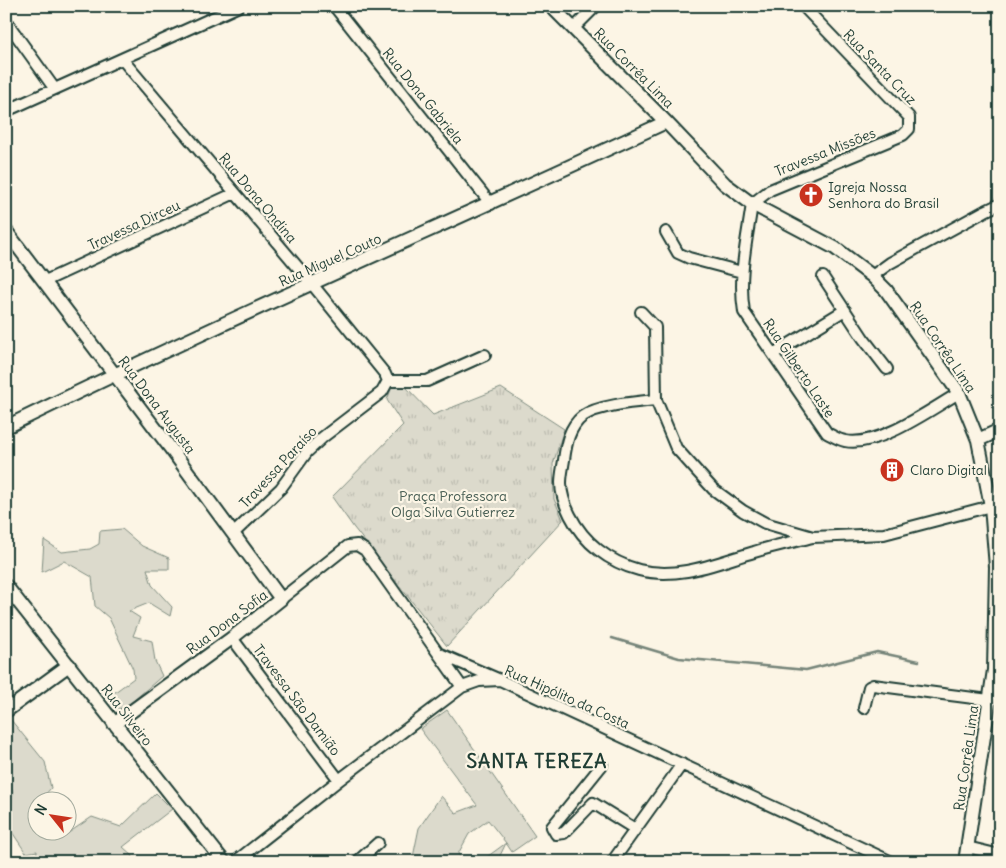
<svg xmlns="http://www.w3.org/2000/svg" width="1006" height="868" viewBox="0 0 1006 868" font-family="Delius,sans-serif">
<style>
.grass{fill:#dcdacc;stroke:#7e8c80}
.park{fill:url(#park-tufts);stroke:#7e8c80}
.lines{fill:none;stroke-linecap:round;stroke-linejoin:round}
.stream{stroke:#758479;stroke-width:2.5}
.minor-casing{stroke:#1f3d34;stroke-width:14}
.tertiary-casing{stroke:#1f3d34;stroke-width:16}
.minor{stroke:#fcf5e5;stroke-width:10}
.tertiary{stroke:#fcf5e5;stroke-width:12}
.labels{text-anchor:middle;stroke-width:4.5;stroke-linejoin:round;paint-order:stroke}
.street-label{font-size:14px;fill:#1f3d34;stroke:#fcf5e5}
.poi-label{font-size:14px;fill:#1f3d34;stroke:#fcf5e5;text-anchor:start}
.park-label{font-size:14px;fill:#455c52;stroke:#fcf5e5}
.district-label{font-size:19px;font-weight:bold;letter-spacing:1px;fill:#1f3d34;stroke:#fcf5e5}
</style>
<defs>
<pattern id="park-tufts" width="24" height="20" patternUnits="userSpaceOnUse" patternTransform="scale(1.25)"><rect width="24" height="20" fill="#dcdacc"/><path d="M3 7l-1-3M5 7V3M7 7l1-3M15 17l-1-3M17 17v-4M19 17l1-3" fill="none" stroke="#bcbcb0"/></pattern>
</defs>
<rect width="100%" height="100%" fill="#fcf5e5"/>
<filter id="ink" filterUnits="userSpaceOnUse"><feTurbulence type="fractalNoise" baseFrequency=".02" numOctaves="2"/><feDisplacementMap in="SourceGraphic" scale="10" xChannelSelector="R" yChannelSelector="G"/><feConvolveMatrix kernelMatrix="1 2 1 2 8 2 1 2 1" color-interpolation-filters="sRGB"/></filter>
<g filter="url(#ink)">
<path class="grass" d="M122 529 142 546 169 558V569H147L152 585 172 607 170 616 149 603 129 611 140 618 133 636 152 641 155 661 162 676 126 707 117 709 107 698 134 678 133 669 109 618 95 606 92 577 64 561 42 572 44 540 62 552 90 549 99 544 100 531Z
M447 710 535 836 512 852 506 843 497 862H480L506 843 488 820 469 834 458 854 464 862H412L419 828 441 796 456 813 477 805 420 729Z
M11 720 45 762 51 788 44 796 47 800H38V830L57 831 58 840 92 817 121 827 156 793 172 809 123 847 133 856 130 862H36L37 851 26 853 10 829 13 792 6 782V723Z"/>
<path class="park" d="M393 384H403L433 415 501 388 564 429 553 464 554 499 563 520 447 646 354 528 332 497 403 425 387 400Z"/>
<g class="lines">
<path class="stream" d="M612 638 679 658 806 670 877 652 919 661
M727 858 731 862"/>
<defs>
<path id="minor" d="M334 6 491 204
M803 6 909 117V129L903 135 770 190 752 204C747 240 738 276 744 312L827 433C833 436 839 440 845 441 878 448 931 409 959 393
M6 21 54 88
M573 29 596 6
M122 59 312 284 385 374 388 381
M6 111 239 6
M666 232 678 253 689 258 742 272
M872 276 890 263 985 211 1000 204
M823 277 863 338 887 369
M45 281 235 193
M641 312 655 327 656 400 676 448 713 489 743 511 765 523 813 537 884 534 991 506
M773 354 845 310
M388 381H427L485 355
M656 400C637 402 598 405 583 416 569 427 566 444 564 460 563 467 561 475 561 483 561 494 565 505 570 515 584 543 609 562 639 570 679 580 716 563 754 552 773 546 793 542 813 537
M234 533 281 488 307 452 323 437 382 392 388 381
M281 599 348 546 357 545 365 550 462 687
M232 638 339 780
M440 654 498 679
M864 708 869 687 873 685 989 700
M602 765 552 827 556 834 564 833 593 803 635 829
M967 847 1000 855
M235 862 339 780 462 687 479 681 500 680 892 862
M357 862 378 843
M612 862 682 764"/>
<path id="tertiary" d="M551 6 666 122 725 184 752 204 835 248 872 276 886 290 959 393 978 440 991 506 996 567 994 670 965 862
M6 231 171 449 281 599 232 638 114 724
M6 427C224 320 447 224 666 122
M978 440 1000 430
M6 586 224 862
M6 711 69 665"/>
</defs>
<use href="#minor" class="minor-casing"/>
<use href="#tertiary" class="tertiary-casing"/>
<use href="#minor" class="minor"/>
<use href="#tertiary" class="tertiary"/>
</g>
</g>
<defs>
<symbol id="church-disc" viewBox="-11 -11 22 22"><circle r="9.5" fill="#c8321e" stroke="#fcf5e5"/><path d="M-1.2-6h2.4v3.5h3.3v2.4h-3.3V6h-2.4V-.1h-3.3v-2.4h3.3Z" fill="#fff"/></symbol>
<symbol id="building-disc" viewBox="-11 -11 22 22"><circle r="9.5" fill="#c8321e" stroke="#fcf5e5"/><path d="M-4-6H4V6H1V3H-1V6H-4ZM-2.5-4.3h1.7v1.8h-1.7ZM.8-4.3h1.7v1.8H.8ZM-2.5-1h1.7V.8h-1.7ZM.8-1h1.7V.8H.8Z" fill="#fff"/></symbol>
</defs>
<g fill-rule="evenodd">
<use href="#church-disc" x="797" y="181" width="28" height="28"/>
<use href="#building-disc" x="878" y="456" width="28" height="28"/>
</g>
<g class="labels">
<g class="street-label">
<text transform="translate(880 67) rotate(46)" y="5">Rua Santa Cruz</text>
<text transform="translate(634 68) rotate(45)" y="5">Rua Corrêa Lima</text>
<text transform="translate(423 96) rotate(51)" y="5">Rua Dona Gabriela</text>
<text transform="translate(825 152) rotate(-22)" y="5">Travessa Missões</text>
<text transform="translate(258 198) rotate(50)" y="5">Rua Dona Ondina</text>
<text transform="translate(134 225) rotate(-25)" y="5">Travessa Dirceu</text>
<text transform="translate(330 260) rotate(-24)" y="5">Rua Miguel Couto</text>
<text transform="translate(943 347) rotate(56)" y="5">Rua Corrêa Lima</text>
<text transform="translate(799 368) rotate(56)" y="5">Rua Gilberto Laste</text>
<text transform="translate(157 405) rotate(53)" y="5">Rua Dona Augusta</text>
<text transform="translate(278 467) rotate(-47)" y="5">Travessa Paraíso</text>
<text transform="translate(227 622) rotate(-37)" y="5">Rua Dona Sofia</text>
<text transform="translate(567 697) rotate(24)" y="5">Rua Hipólito da Costa</text>
<text transform="translate(297 700) rotate(53)" y="5">Travessa São Damião</text>
<text transform="translate(127 715) rotate(52)" y="5">Rua Silveiro</text>
<text transform="translate(966 758) rotate(-82)" y="5">Rua Corrêa Lima</text>
</g>
<g class="poi-label">
<text x="828" y="192">Igreja Nossa<tspan x="828" dy="16">Senhora do Brasil</tspan></text>
<text x="910" y="475">Claro Digital</text>
</g>
<g class="park-label">
<text x="453" y="501">Praça Professora<tspan x="453" dy="16">Olga Silva Gutierrez</tspan></text>
</g>
<g class="district-label">
<text x="537" y="768">SANTA TEREZA</text>
</g>
</g>
<rect width="1006" height="868" fill="none" stroke="#fcf5e5" stroke-width="25"/>
<rect x="12" y="12" width="981" height="843" fill="none" stroke="#1f3d34" stroke-width="2" filter="url(#ink)"/>
<g transform="translate(52 816) rotate(300)"><circle r="24" fill="#fcf5e5" stroke="#a4ab9e"/>
<path d="M0-4L9 19L0 12L-9 19Z" fill="#c8321e"/>
<text y="-8" font-size="14" font-weight="bold" text-anchor="middle" fill="#1f3d34">N</text>
</g>
</svg>
